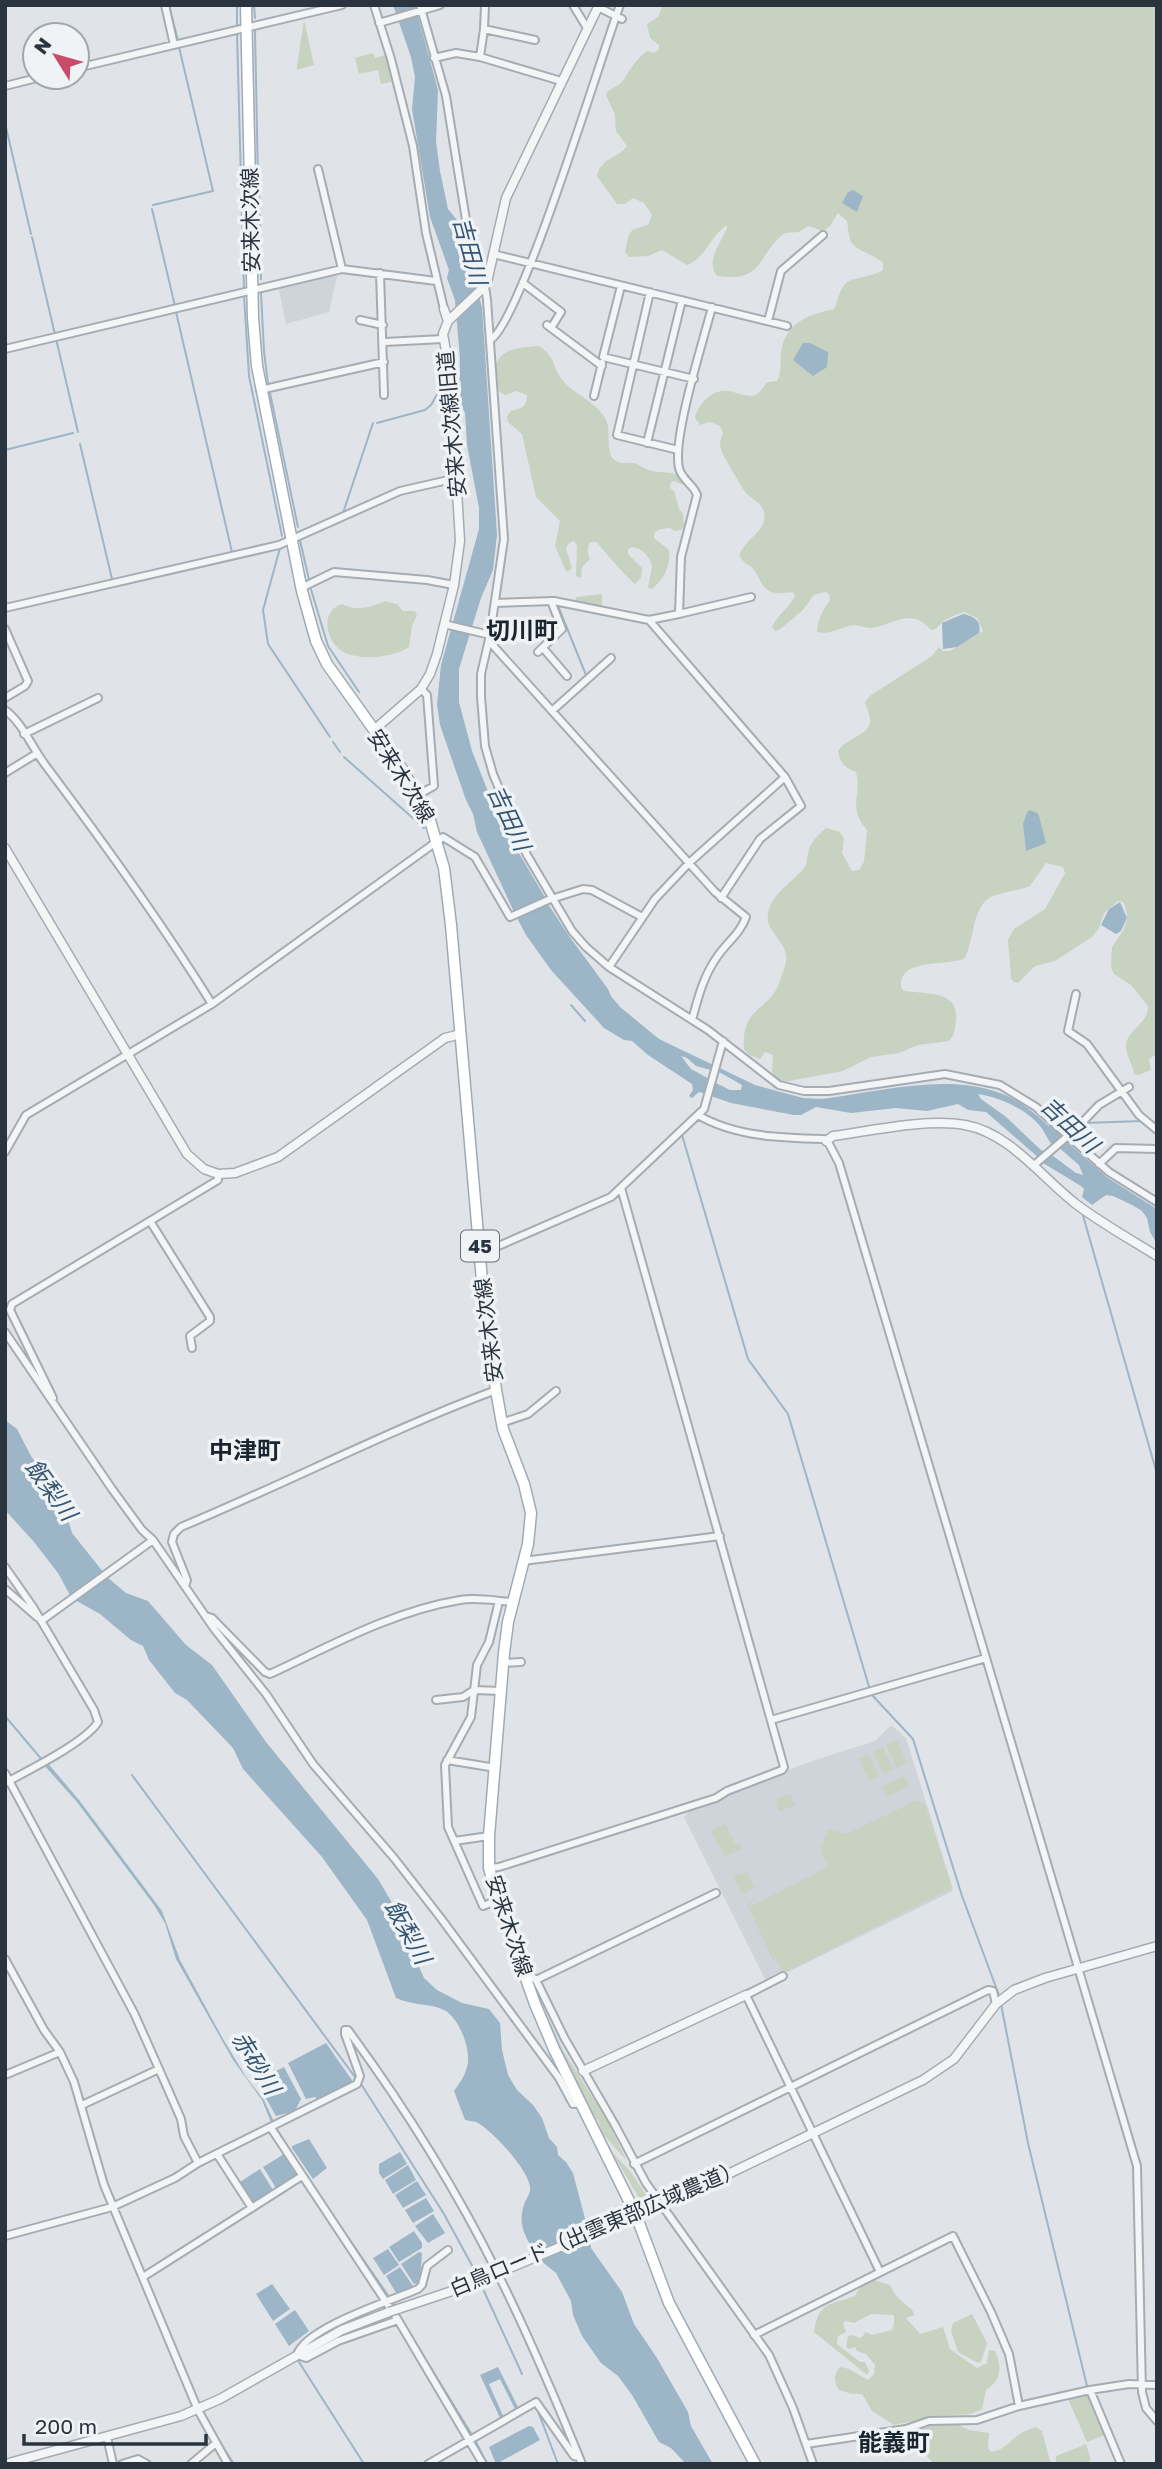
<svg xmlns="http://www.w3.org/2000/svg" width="1162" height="2469" viewBox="0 0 1162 2469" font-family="'Golos Text','Noto Sans JP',sans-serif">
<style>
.built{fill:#ced4da}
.green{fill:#c7d2c1}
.water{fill:#9cb5c7}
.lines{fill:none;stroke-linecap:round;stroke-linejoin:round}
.stream{stroke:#9cb5c7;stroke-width:2}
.minor-casing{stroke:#a5acb2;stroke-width:10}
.tertiary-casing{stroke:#a5acb2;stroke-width:11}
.primary-casing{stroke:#a0aab4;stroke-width:13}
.minor{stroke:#f3f5f7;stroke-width:6}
.tertiary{stroke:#f3f5f7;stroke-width:8}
.primary{stroke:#fff;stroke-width:10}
.tertiary-bridge-casing{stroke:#a5acb2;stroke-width:11;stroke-linecap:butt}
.tertiary-bridge{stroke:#f3f5f7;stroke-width:8}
.labels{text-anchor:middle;stroke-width:7;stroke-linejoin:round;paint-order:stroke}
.shield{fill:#f0f3f6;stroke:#656d76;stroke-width:2}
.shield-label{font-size:19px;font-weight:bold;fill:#29343f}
.street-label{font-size:21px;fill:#29343f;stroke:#f0f3f6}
.water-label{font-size:23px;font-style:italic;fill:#355672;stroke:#f0f3f6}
.quarter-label{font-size:24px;font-weight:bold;fill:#1b2530;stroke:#f0f3f6}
</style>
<rect width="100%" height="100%" fill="#e0e4e8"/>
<path class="built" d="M338 272 329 312 286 324 278 286Z
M891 1725 906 1738 953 1889 951 1892 788 1972 781 1971 765 1979 684 1817 691 1809 720 1801 728 1793 812 1761 875 1741Z"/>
<path class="green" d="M663 5H1157V1054L1149 1059 1151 1070 1139 1075 1134 1074C1133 1063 1123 1053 1127 1040 1133 1027 1148 1022 1148 1006L1131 985 1114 974 1111 968 1112 947C1123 931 1133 921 1123 902L1118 901 1104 913 1099 928 1092 937 1055 961 1035 966 1018 983 1014 982 1011 979 1008 940 1014 929 1045 909 1065 873 1063 867 1046 863 1030 886C1018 891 1005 891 993 896 971 905 975 941 964 959 945 966 899 958 901 987L904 991C926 994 959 990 956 1020 955 1028 955 1035 949 1041L918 1045 899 1053 871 1057 843 1071 784 1082 778 1080 772 1072 773 1055 765 1052 760 1059 749 1055 744 1049C741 1005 769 1013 780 981 788 958 790 955 776 936 773 932 769 926 768 922 765 897 790 885 803 869 808 865 807 856 809 849 813 839 819 835 826 828L840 832 844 839 842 853 852 871 859 870 864 862 867 830C847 806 862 796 856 772 845 768 840 763 838 751 846 738 871 735 870 719 870 714 866 707 865 702L871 695 932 656 939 647 943 651H950L983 631 977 618 964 612C953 616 944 619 936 629L931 630C910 606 893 626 870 628 863 628 857 623 849 626 838 629 829 635 817 632 817 620 823 610 830 600L829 594 825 592 814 595 802 611 779 630 775 631 772 627C777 615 789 608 795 596L794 593C788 591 784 594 778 593 763 593 761 581 755 571 750 564 743 564 739 555 745 541 759 534 763 524 769 507 756 502 746 493 743 490 721 452 721 449 719 443 721 438 723 433L720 426 710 422 700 425 695 418C697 405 713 388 728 391 736 392 748 398 756 395 760 393 764 385 768 382L777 381C782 372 780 363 781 353 785 322 808 315 834 309 838 301 840 288 846 283 850 278 873 277 883 270V263C875 254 853 251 850 239 848 233 848 226 847 221L838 213 830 226 823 231 808 226 799 232 785 233C756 254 766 283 717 276 705 261 721 243 727 228V225C711 235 705 259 687 265L662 250 648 256 629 257 625 252C630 229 627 231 648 225L652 215 644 203 633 198 625 204H617L597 176C601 157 618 159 627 146L616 131 615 115 606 95 608 91C612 88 618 86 622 82 630 70 635 60 647 51L654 53 659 49V45L650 38 647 24 658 17Z
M304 20 314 65 297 70V66Z
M373 53 375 58 388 54 395 81 381 84 378 70 359 74 355 58Z
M539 346C557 358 552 368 563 381 577 396 598 403 606 420 612 432 604 454 616 461 622 465 626 462 632 463 639 463 645 470 652 471 667 474 674 469 685 483L683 485 675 481 671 482 670 488 674 491 679 509 683 514 684 526 681 530 675 531 670 528C662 529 654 528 654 538L669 550C671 566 664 579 652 589L648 588 652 566C648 555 643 548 631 547L628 550V554L642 568 641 578 635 584C632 583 599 546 597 542H590C587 548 587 552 590 559L582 567 581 578 576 576 577 546 574 541 568 544 566 549 572 568 567 572 565 569 555 546 560 521 536 497 522 434 508 422 507 416 511 411C521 408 527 408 527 395L516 391 505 395C497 391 494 386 494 377 495 348 515 348 539 346Z
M602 594V608L575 603 576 597Z
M385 601 397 604 403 611H415L417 615 412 626 409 647C393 658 355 662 339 649 324 636 322 610 342 604 357 612 370 607 385 601Z
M897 1741 907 1763 897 1768 886 1745Z
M883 1747 893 1769 883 1774 873 1752Z
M869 1754 879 1776 869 1781 859 1759Z
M904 1776 909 1786 887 1797 882 1787Z
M791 1794 795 1805 779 1812 775 1800Z
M915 1801 925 1804 952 1888 788 1971H782L770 1947 775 1959 773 1960 747 1904 757 1899 750 1904 751 1906 828 1867 820 1851 828 1829 847 1834Z
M725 1824 736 1845 740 1844 742 1849 725 1856 712 1833 714 1829Z
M747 1872 755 1887 742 1894 733 1876Z
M542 2004 563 2050 608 2122 627 2161 602 2133 598 2120 594 2117 553 2037Z
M611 2151 630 2171 652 2204H646L639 2198Z
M874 2280 890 2285 896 2296 913 2311 914 2315 906 2318 920 2334 943 2327 950 2349 977 2368 987 2363 989 2350 995 2351C1002 2366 1002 2380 986 2390L982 2409 971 2414 938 2416 894 2425 872 2411 862 2394H852L839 2390C834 2381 833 2375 840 2367L849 2369 868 2380 874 2374 875 2365 866 2354 857 2351 855 2347 849 2349 846 2347 848 2336 851 2335 861 2338 866 2332 872 2335 892 2330 894 2324V2315L871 2314 854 2323 845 2321 843 2324 846 2332 838 2336 837 2344 860 2362H865L869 2371 867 2375 814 2332C818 2301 832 2305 855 2296 859 2287 865 2281 874 2280Z
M972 2314 987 2343 981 2362 978 2363 958 2352 951 2331 953 2323Z
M1086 2394 1089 2395 1105 2435 1087 2442 1068 2399Z
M945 2423 959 2425 969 2430 989 2433 988 2448 991 2452C1004 2451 1009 2441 1020 2434 1024 2431 1031 2429 1036 2427L1042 2431 1051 2464H935L922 2452 910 2451 890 2442V2435L893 2434Z
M1086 2444 1091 2460 1085 2464H1056V2456Z"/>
<path class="water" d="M393 5H415L438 90 436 142 440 171 448 209 457 220 482 307 497 535 493 570 481 598 459 669V702L472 751 489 794 501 813 510 838 546 899 515 914 477 832 473 814 466 800 440 725 437 704 441 665 479 529V508L467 445 465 413 459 401 460 359 455 300 447 278 449 270 430 217 412 109 415 77 411 57Z
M853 190 863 196 857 212 842 203 848 192Z
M803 343H810L828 352 827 367 813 376 793 360Z
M963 614C974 616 982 621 979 633L957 647 943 649 942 623Z
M1030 810 1037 813 1039 816 1046 843 1026 851 1023 824 1027 812Z
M546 901 569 936 608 989 611 996 620 1007 659 1039 755 1085 803 1098 822 1099C879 1092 945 1073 1000 1093 1018 1099 1035 1113 1049 1126H1052L1063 1138 1055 1145H1052C1047 1139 1045 1132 1040 1126 1026 1109 999 1097 978 1094L981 1099 1005 1116 1041 1150 1048 1152 1040 1159 986 1112 968 1110 958 1104 927 1111 896 1108 851 1113 816 1107 801 1115H794L731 1103 708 1095 712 1081 730 1090H741L742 1085 721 1073 696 1066 687 1058 681 1056 691 1069 711 1080 707 1094 699 1092 692 1098 689 1096 693 1090 692 1084 648 1055 632 1041 624 1040 604 1028 551 970 526 935 516 916Z
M1120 902 1127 918 1121 931 1116 934 1101 925 1109 909Z
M1065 1140 1108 1178 1157 1209V1244L1150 1232 1147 1218 1142 1211 1132 1205 1113 1196 1106 1195 1092 1205 1082 1197 1084 1189 1081 1186 1043 1163 1041 1160 1049 1153 1076 1173 1083 1175 1079 1165 1057 1146Z
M5 1420 17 1429 31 1456 46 1476 44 1498 56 1512 68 1519 72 1533 104 1573 71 1597 58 1573 34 1542 5 1510Z
M107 1577 126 1593 148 1601 186 1645 212 1665 266 1742 378 1879 391 1901 424 1978 437 1990 462 2003 489 2009 500 2023 502 2050 508 2075 517 2090 533 2105 542 2118 549 2138 557 2147 558 2155 566 2162 573 2173 588 2230 535 2252C524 2236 517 2222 525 2202 527 2198 531 2192 530 2188 530 2171 491 2129 476 2122 472 2121 469 2121 465 2120L454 2091C459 2084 465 2076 467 2067 472 2051 459 2017 444 2010 430 2003 414 2006 396 1998L367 1920 322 1857 243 1769 233 1748 187 1700 175 1693 149 1660 143 1646 131 1640 100 1614 75 1600Z
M46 1761 79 1800 162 1911 180 1960 223 2039 246 2077 264 2100 276 2126 310 2181 398 2308 394 2310 272 2125 262 2100 233 2060 176 1959 165 1923 154 1905 77 1802 43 1764Z
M326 2043 354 2083 318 2100 315 2097 306 2099 288 2063Z
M284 2067 301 2099 295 2111 276 2116 256 2081Z
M309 2139 327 2168 313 2179 292 2148V2146Z
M400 2152 407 2164 383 2179 379 2173V2164Z
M284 2154 297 2176 276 2188 263 2167Z
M408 2165 416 2180 393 2194 385 2180Z
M260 2169 273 2190 254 2203 240 2182Z
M417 2181 426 2195 403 2208 395 2195Z
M426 2198 434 2211 413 2223 405 2210Z
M433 2214 445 2233 428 2243 415 2226Z
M414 2231 422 2243V2248L399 2262 389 2247Z
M590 2239 591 2248 622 2292 634 2324 657 2358 688 2412 691 2426 713 2464H686L671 2448 659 2442 632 2395 618 2376 601 2363 582 2336 573 2315 571 2301 556 2273 540 2260Z
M388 2249 399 2265 384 2275 373 2258Z
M419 2252 422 2253 420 2282 414 2284 401 2264Z
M400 2267 413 2286 396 2293 386 2276Z
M272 2284 290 2309 273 2321 256 2294Z
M295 2310 309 2331 289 2346 275 2324Z
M498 2367 519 2409 516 2411 500 2379 489 2384 504 2418 501 2420 480 2375Z
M529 2426 533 2427 540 2440 496 2464 489 2447Z"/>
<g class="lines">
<path class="stream" d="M169 5 178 41
M237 5V28
M254 5 255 18
M255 31 258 180
M237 33 244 290
M5 123 31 234
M259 186 261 279
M153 205 213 191 179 47
M152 209 175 306
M32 237 78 432
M261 293 264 351 268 384
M244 296 249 376 282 536
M176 312 232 552
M270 393 298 527
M377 423 425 410 431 405 438 393
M80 444 112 579
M5 450 73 433
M343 513 373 423
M300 540 309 580
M280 548 263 610 268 644 330 737
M310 586 328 646 359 692
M558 606 586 675
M333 742 340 752
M344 757 424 828
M571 1005 585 1021
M1063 1123H1079
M1084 1123 1142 1121
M682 1135 748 1359 788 1414 870 1690
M1082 1212 1157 1474
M872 1695 913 1739 962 1896 1000 1998
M5 1716 43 1761
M132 1775 355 2077
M1001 2004 1028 2143 1087 2386
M361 2084 444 2214 475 2271
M1141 2211 1143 2269
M1143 2273 1144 2347
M484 2291 522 2374
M398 2314 472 2435
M299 2362 364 2464
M536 2406 558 2464
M475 2440 487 2464
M221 2444 234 2464
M1114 2455 1117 2464"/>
<defs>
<path id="minor" d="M165 5 174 45
M374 5 391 59 413 146 426 233 444 309
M420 5 446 96 472 257 485 286 487 300 504 539 490 635 481 674V697L485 746 493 774 527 855 572 931 586 947 609 967 708 1030 779 1085 804 1091H829L945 1074 1000 1085 1036 1107 1109 1172 1157 1202
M485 5 484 29 480 57 561 81
M573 5 587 28
M598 7 622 19
M379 23 440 5
M484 29 535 40
M434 58 456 53 480 57
M77 68 342 5
M5 86 41 77
M318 169 342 269
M493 254 787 326
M380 273 384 395
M523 283 561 312 551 328
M621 286 603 357 694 379
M650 292 617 435 678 450
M360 320 383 325
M768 321 781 271 823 235
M547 325 602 366
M490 340C520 325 602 53 620 5
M384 342 443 339
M5 349 342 269 436 281
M260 390 384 362
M594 396 602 363
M647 443 682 300
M301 588 334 572 427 580 454 585
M495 603 554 601 649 620 679 614 681 557 697 495C694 485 681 479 679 468 672 438 703 342 712 307
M5 608 279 545 400 491 457 478
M679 614 751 597
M444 624 490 635
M5 629 28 681 25 686 5 698
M489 641 715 892 746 917C740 934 727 942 717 957 703 977 698 998 692 1020
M543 648 567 676
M538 652 562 629 551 601
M5 710C23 723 32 748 46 766 104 843 161 922 212 1004
M553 710 611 658
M24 734 98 698
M5 773 36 754
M418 795 434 786 427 695 421 689
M721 898 760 839 801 806 785 777
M609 967 655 899 689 863 785 777 649 620
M1076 994 1068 1031 1087 1044 1139 1115 1157 1130
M698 1115C735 1137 783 1138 824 1139L828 1142 839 1163 1137 2166 1142 2392 1146 2408 1157 2421
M5 1152 26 1115 212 1004 443 837 475 857 510 917 548 900 583 889 592 890 642 917
M1099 1164 1116 1148 1157 1149
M1033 1166 1077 1128 1099 1105 1129 1087
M150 1221 210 1317V1321L190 1336 192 1348
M480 1254 611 1197 704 1109 723 1041
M5 1332 112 1489 142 1530 153 1540 215 1630 266 1694 313 1764 394 1858 440 1917 559 2078 573 2104 582 2103
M53 1398 10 1310 12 1304 218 1180V1174
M501 1423 528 1414 556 1391
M523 1561 720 1536
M5 1567 33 1607 94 1710 98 1722C86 1742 27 1771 5 1783
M185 1586 187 1580 172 1542 174 1534 181 1527C287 1483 389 1430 496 1390
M5 1589 37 1617
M206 1616 212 1618 265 1672 270 1674C330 1646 393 1611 460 1600 477 1597 496 1601 513 1602
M41 1621 153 1540
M503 1663 521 1662
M436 1700 463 1697 474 1690 501 1691
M771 1720 986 1658
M447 1760 496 1768
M5 1773 134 2013 159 2069
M454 1841 489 1836
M489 1868 499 1867 716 1798 727 1791 782 1770 784 1767 621 1188
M498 1900 483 1906 448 1827 445 1765 471 1717 477 1665 489 1642 499 1601
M5 1959 44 2030 60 2052 74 2082 104 2185 198 2410 228 2464
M525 1971 536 1980 565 2039 615 2125 646 2183 769 2355 793 2408 813 2464
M783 1976 746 1995 880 2272
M536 1980 716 1893
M5 2075 60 2052
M82 2105 159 2069 181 2119 184 2136 198 2163
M271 2128 398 2320
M217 2154 252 2208
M634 2164 988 1990 993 1991 996 2004
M5 2236 112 2207 175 2178 198 2163 357 2084 360 2076 345 2034V2030H348C403 2105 457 2191 498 2274 529 2336 556 2400 582 2464
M448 2250 427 2266 422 2285 418 2289C393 2300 304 2328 297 2355L306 2358 338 2341 398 2320 483 2464
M143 2277 302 2176
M754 2335 953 2236 991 2312 1009 2354 1019 2406
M1090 2390 1121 2464
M107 2437 113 2464
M806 2444 906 2429 929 2421 977 2420 1019 2406 1090 2390 1129 2384 1157 2385
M122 2464 138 2459 147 2464
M191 2464 216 2443
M428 2464 536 2402 574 2456 579 2457"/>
<path id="tertiary" d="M444 309 448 321
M374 730 421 689 430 674 437 654 454 585 460 541 450 374 443 334 448 321 481 290 487 282 506 198 599 5
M5 848 187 1154 204 1169 218 1174 235 1173 278 1157 445 1038 461 1034
M826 1141 833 1136C871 1131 927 1118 965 1125 1010 1133 1041 1177 1076 1204 1101 1223 1130 1239 1157 1256
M583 2071 746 1995
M722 2177 923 2080 954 2059 996 2004 1014 1990 1045 1978 1157 1946
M398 2309 464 2287 656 2207
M5 2464 181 2416 220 2399 342 2330 389 2312"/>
<path id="primary" d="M246 5 253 318 257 366 302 591 316 641 327 664 402 769 429 817 444 868 451 925 483 1292 496 1390 503 1429 524 1484 531 1513 528 1544 508 1622 504 1653 489 1836V1868L498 1900 535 2004 554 2049 636 2215 669 2303 755 2464"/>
</defs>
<use href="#minor" class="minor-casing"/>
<use href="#tertiary" class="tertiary-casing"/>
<use href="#primary" class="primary-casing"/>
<use href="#minor" class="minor"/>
<use href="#tertiary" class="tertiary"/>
<use href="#primary" class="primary"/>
<defs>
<path id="tertiary-bridge" d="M656 2207 722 2177
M389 2312 398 2309"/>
</defs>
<use href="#tertiary-bridge" class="tertiary-bridge-casing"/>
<use href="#tertiary-bridge" class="tertiary-bridge"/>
</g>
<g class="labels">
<rect class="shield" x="461" y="1230.5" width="38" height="31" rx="5"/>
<g class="shield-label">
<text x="480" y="1253">45</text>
</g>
<g class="street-label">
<text transform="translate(251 220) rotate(-91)" y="7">安来木次線</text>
<text transform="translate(452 424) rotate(-95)" y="7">安来木次線旧道</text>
<text transform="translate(401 776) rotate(58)" y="7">安来木次線</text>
<text transform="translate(489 1330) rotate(-97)" y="7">安来木次線</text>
<text transform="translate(509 1926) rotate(72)" y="7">安来木次線</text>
<text transform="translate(596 2229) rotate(-23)" y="7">白鳥ロード（出雲東部広域農道）</text>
</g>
<g class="water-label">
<text transform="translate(470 251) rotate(75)" y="8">吉田川</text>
<text transform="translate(509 818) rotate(65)" y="8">吉田川</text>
<text transform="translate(1070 1125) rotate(43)" y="8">吉田川</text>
<text transform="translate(51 1490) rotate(54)" y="8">飯梨川</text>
<text transform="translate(408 1932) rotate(61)" y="8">飯梨川</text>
<text transform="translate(256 2063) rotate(58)" y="8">赤砂川</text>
</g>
<g class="quarter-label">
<text x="522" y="639">切川町</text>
<text x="245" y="1459">中津町</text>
<text x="894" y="2451">能義町</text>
</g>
</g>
<rect width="1162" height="2469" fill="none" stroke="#29343f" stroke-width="14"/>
<g transform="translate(56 56) rotate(307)"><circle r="33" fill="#f0f3f6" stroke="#a0a7ad" stroke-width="2"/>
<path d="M0-5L12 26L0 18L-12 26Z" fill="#c94a6a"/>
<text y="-10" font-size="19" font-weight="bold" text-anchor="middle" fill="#29343f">N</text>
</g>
<path d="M24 2434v10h182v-10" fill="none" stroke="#29343f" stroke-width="3.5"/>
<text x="35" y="2434" font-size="21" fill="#29343f" stroke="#f0f3f6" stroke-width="5" paint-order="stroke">200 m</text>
</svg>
